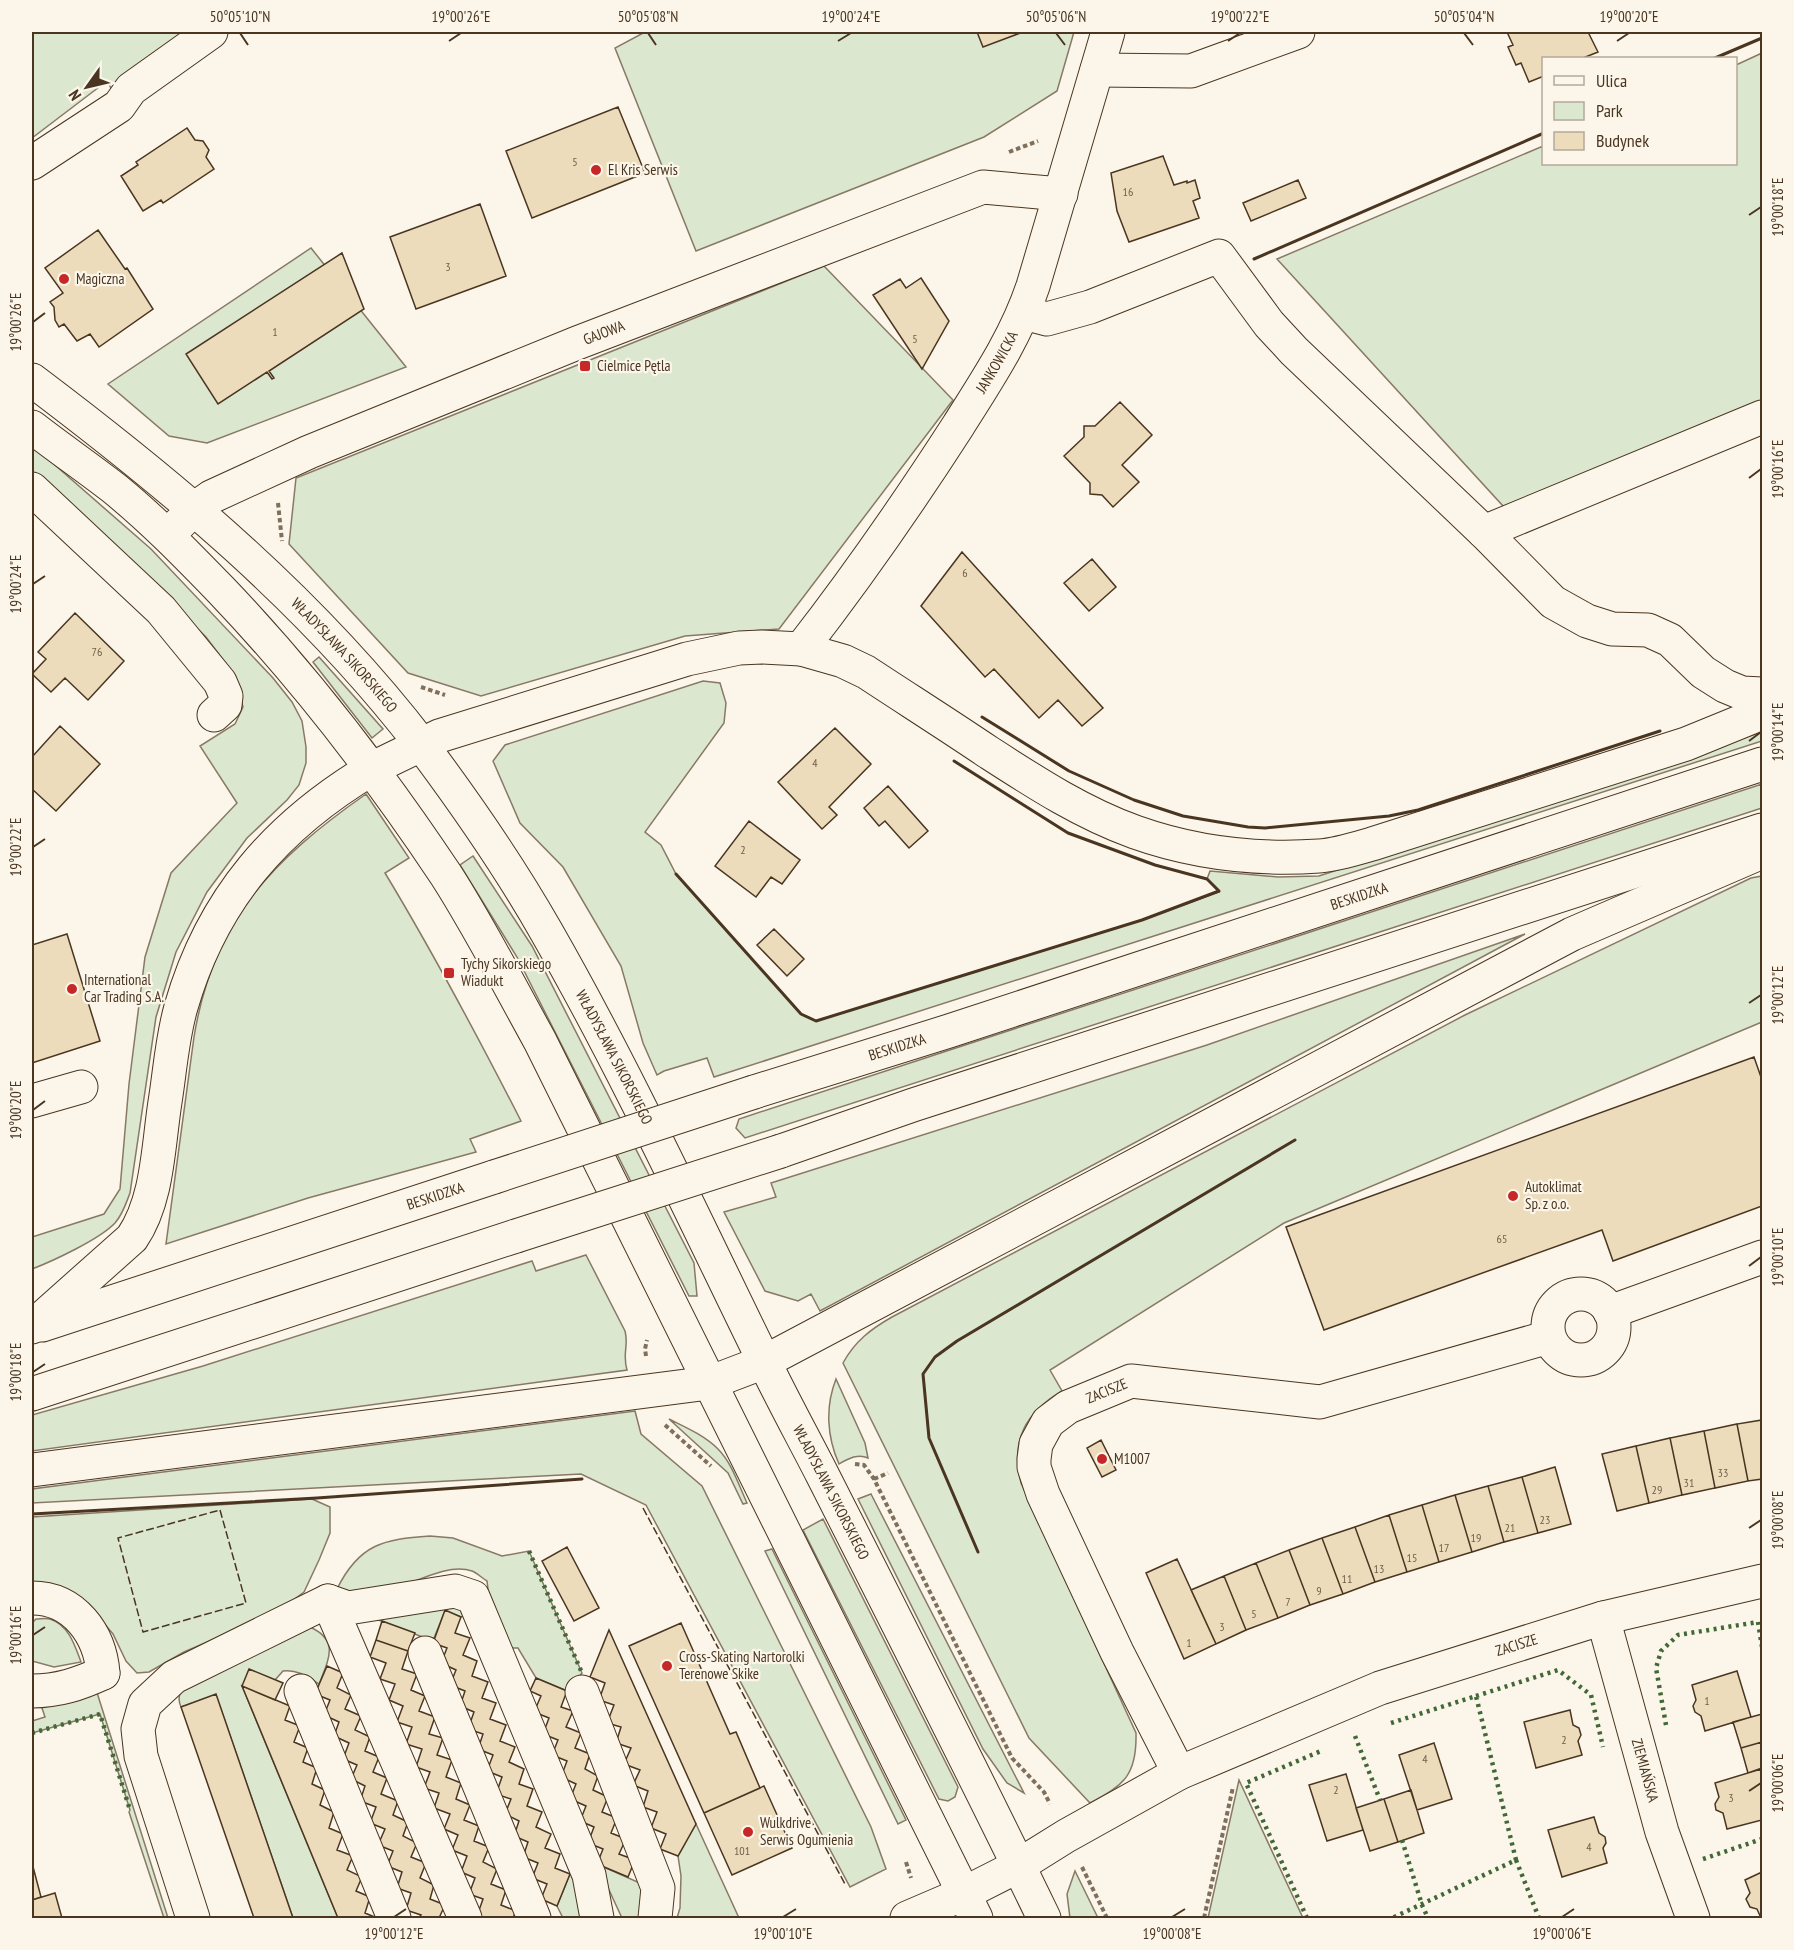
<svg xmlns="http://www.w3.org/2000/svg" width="1794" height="1950" viewBox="0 0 1794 1950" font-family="'PT Sans Narrow',sans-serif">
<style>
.green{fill:#dce7d0;stroke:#887966;stroke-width:1.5}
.building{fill:#ecdcbc;stroke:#4a3520;stroke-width:1.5}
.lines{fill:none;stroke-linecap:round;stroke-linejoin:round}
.minor-casing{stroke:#4a3520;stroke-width:35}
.major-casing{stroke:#4a3520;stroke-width:35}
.path{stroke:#7f6f5c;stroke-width:4;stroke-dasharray:4.5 3;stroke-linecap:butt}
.minor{stroke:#fbf6e9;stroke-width:33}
.major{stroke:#fbf6e9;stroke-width:33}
.major-bridge-casing{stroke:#4a3520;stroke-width:35;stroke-linecap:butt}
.major-bridge{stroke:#fbf6e9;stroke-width:33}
.hedge{stroke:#436837;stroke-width:4.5;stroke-dasharray:3 4.5;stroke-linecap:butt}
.fence{stroke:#4a3520;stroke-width:1.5;stroke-dasharray:8 3;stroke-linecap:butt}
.wall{stroke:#4a3520;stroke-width:3}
.ticks{fill:none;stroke:#4a3520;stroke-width:2}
.poi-dot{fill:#c62828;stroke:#fbf6e9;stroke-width:2}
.labels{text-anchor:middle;stroke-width:4.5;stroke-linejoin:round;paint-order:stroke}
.number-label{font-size:12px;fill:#725f47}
.poi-label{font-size:15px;fill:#4a3520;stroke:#fbf6e9;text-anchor:start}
.street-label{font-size:15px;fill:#4a3520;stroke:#fbf6e9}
.neatline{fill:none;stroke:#4a3520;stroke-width:2}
.ticks-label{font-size:15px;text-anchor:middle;fill:#4a3520}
</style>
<rect width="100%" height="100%" fill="#fbf6e9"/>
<path class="green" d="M32 32H181L185 37 112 90 107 81 32 138Z
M645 32H1074L1057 91 984 137 696 251 615 48Z
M1762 53V402L1504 507 1277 259 1543 146 1544 164H1736V65Z
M311 248 406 367 207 443 169 436 108 384Z
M824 266 953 400 779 629 685 636 481 696 408 673 289 544 296 478Z
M32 445 151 549 273 678 292 702 302 721 306 747V763L299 785 287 800 247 838 207 892 176 952 156 1017 130 1193C126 1203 123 1214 115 1223 100 1239 53 1261 32 1269V1237L104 1214 120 1189 129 1084 145 957 171 873 237 803 200 746 235 724 243 707 234 674 206 637 110 543 32 471Z
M319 657 383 729 372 738 313 662Z
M703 681 720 683 726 703 724 723 645 832 661 845 676 874 801 1014 816 1021 1142 920 1219 892 1207 879 1210 871 1278 877 1319 876 1762 732V741L714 1077 707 1058 664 1071 657 1075 643 1043 621 966 563 867 520 823 493 761 505 745Z
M1762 784V808L745 1138 736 1128 739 1119Z
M366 794 409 858 385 873C434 954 478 1037 521 1121L470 1139 476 1152 308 1198 166 1244 194 1037C213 920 272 860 366 794Z
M473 856 532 946 694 1263 697 1296H689L517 957 460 865Z
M1762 876V1022L1284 1223 1050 1370 1062 1391C1025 1413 1010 1441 1021 1483L1136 1733C1137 1774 1125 1785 1090 1803L1029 1738 843 1363C855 1341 871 1329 892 1317L1465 1015 1751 878Z
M1525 934 820 1311 811 1294 798 1301 765 1291 724 1212 776 1197 771 1183 1207 1045Z
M586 1255 625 1331C629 1346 622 1353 627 1370L32 1451V1415L203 1366 532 1261 536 1271Z
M836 1379 865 1443 868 1458C858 1453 848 1459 839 1464 827 1437 825 1407 836 1379Z
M635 1411 641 1434 702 1486 871 1827 886 1869 850 1887 646 1505 581 1474 32 1503V1489Z
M669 1419C685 1427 704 1435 718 1449 732 1463 739 1486 747 1503L743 1504 728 1473Z
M871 1494 1024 1793 1007 1783 983 1749 858 1499Z
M312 1499 330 1507V1533L319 1560 304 1592 277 1612 184 1652 149 1672 137 1673 126 1661 113 1634 97 1615 32 1586V1517Z
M823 1519 958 1787 955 1797 948 1801 939 1799 803 1530Z
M430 1536 453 1538 502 1556 529 1551 582 1673 567 1691 536 1678 518 1648H508L489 1597 487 1581C482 1578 477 1573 472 1571 443 1561 402 1592 374 1594 362 1595 348 1591 337 1589 359 1544 384 1539 430 1536Z
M772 1549 906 1820 898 1824 765 1551Z
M440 1598 465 1609V1616L461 1617 445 1611 434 1638H425L376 1619Z
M36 1619C40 1619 46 1618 50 1619 69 1625 75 1646 81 1662L54 1667 32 1661V1623Z
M305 1625C340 1638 330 1657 319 1684 308 1677 297 1669 283 1671L275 1680 242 1686 338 1918H293L216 1695 181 1707C178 1700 178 1695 182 1689Z
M94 1683 168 1918H164L129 1812 130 1810 100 1714 32 1733V1721L45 1717 39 1699Z
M1239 1780 1303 1918H1208Z
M696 1824 739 1918H677L680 1908 681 1876 678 1856Z
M597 1864 642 1884V1918H622Z
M576 1869 589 1918H563L557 1906 570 1874Z
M1075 1871 1098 1918H1070L1067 1894Z"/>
<path class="building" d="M977 32H1023L983 47Z
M1507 32H1588L1598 52 1583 58H1544V76L1529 82 1521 63 1516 65 1508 47 1513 45Z
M618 107 645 173 532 218 506 151Z
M187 128 195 140 203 141 209 150 206 157 214 169 163 203 161 200 143 211 121 176 138 165 136 162Z
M1163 156 1174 185 1187 181V183L1195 180 1200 198 1193 201 1199 218 1129 242 1117 211 1111 173Z
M1298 180 1306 198 1251 221 1243 203Z
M480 204 506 276 416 309 390 237Z
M98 230 125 269 127 268 153 309 99 347 90 334 77 341 64 324 59 327 55 320 54 307 50 302 63 293 45 268Z
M342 253 364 309 269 371 274 378 272 379 267 372 218 404 186 354Z
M921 278 949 321 922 369 873 295 900 279 906 288Z
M1120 402 1152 435 1122 465 1139 482 1113 507 1102 495 1090 494V483L1064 456 1084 437V426H1095Z
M962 552 1103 708 1082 726 1058 700 1039 718 994 669 985 677 921 606Z
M1092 559 1116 587 1089 611 1064 583Z
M75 613 124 661 88 700 65 678 51 692 32 674 46 659 38 652Z
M60 726 100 764 56 811 32 789V757Z
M835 728 871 764 829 807 837 815 822 829 778 782Z
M888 786 928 831 909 848 885 821 879 826 864 808Z
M749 821 800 860 782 884 771 877 756 897 715 866Z
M774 929 804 959 787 976 757 945Z
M67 934 100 1041 32 1063V945Z
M1754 1057 1762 1080V1206L1613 1261 1602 1230 1324 1330 1286 1227Z
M1762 1420V1479L1748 1481 1737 1424Z
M1737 1424 1748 1481 1715 1488 1704 1431Z
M1704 1431 1715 1488 1682 1495 1670 1438Z
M1670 1438 1682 1495 1649 1503 1636 1446Z
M1101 1440 1116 1470 1102 1477 1087 1448Z
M1636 1446 1649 1503 1617 1511 1602 1454Z
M1555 1467 1571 1524 1538 1533 1522 1477Z
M1522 1477 1538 1533 1504 1542 1488 1486Z
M1488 1486 1504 1542 1472 1552 1455 1495Z
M1455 1495 1472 1552 1439 1562 1422 1505Z
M1422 1505 1439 1562 1407 1572 1389 1515Z
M1389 1515 1407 1572 1375 1582 1355 1527Z
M1355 1527 1375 1582 1343 1594 1322 1538Z
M1322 1538 1343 1594 1310 1605 1289 1550Z
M567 1547 599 1608 574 1621 542 1561Z
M1289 1550 1310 1605 1278 1618 1256 1563Z
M1177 1559 1216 1644 1184 1659 1146 1573Z
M1256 1563 1278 1618 1246 1630 1224 1576Z
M1224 1576 1246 1630 1216 1644 1191 1590Z
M445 1610 461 1617 455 1633 470 1638 463 1655 477 1661 472 1676 488 1682 482 1698 496 1703 490 1719 506 1725 500 1741 515 1747 509 1762 524 1769 519 1784 533 1789 527 1806 542 1812 536 1827 551 1834 545 1848 560 1854 555 1868 570 1874 557 1906 541 1899 547 1884 532 1878 538 1863 523 1857 528 1842 514 1836 519 1821 505 1814 511 1799 496 1794 502 1777 487 1771 493 1755 478 1749 483 1734 468 1729 474 1712 460 1706 465 1691 450 1685 456 1670 441 1663 447 1648 433 1643Z
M382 1621 415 1633 408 1651 376 1640Z
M681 1623 730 1734 736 1732 760 1788 704 1813 629 1646Z
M609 1630 696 1824 678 1856 660 1849 666 1834 651 1828 657 1812 643 1807 648 1791 633 1785 640 1770 624 1764 631 1748 616 1743 621 1727 607 1723 614 1705 599 1700 605 1683 590 1677Z
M376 1640 408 1651 402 1669 417 1674 411 1690 425 1696 419 1711 435 1717 429 1734 443 1738 437 1755 452 1760 446 1777 461 1783 456 1799 470 1805 464 1820 479 1826 474 1841 489 1847 483 1862 497 1869 491 1884 506 1890 501 1905 516 1911 513 1918H483L477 1916 483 1899 469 1894 475 1878 461 1872 467 1856 452 1850 458 1835 444 1829 450 1814 434 1808 439 1793 424 1788 430 1772 416 1767 422 1749 406 1744 412 1727 397 1722 403 1706 389 1700 395 1684 380 1679 386 1663 370 1657Z
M327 1666 343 1673 337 1688 351 1695 345 1709 361 1716 355 1730 370 1737 365 1751 379 1757 373 1772 387 1778 381 1794 398 1801 393 1815 408 1822 403 1836 417 1843 411 1857 426 1863 420 1878 434 1885 430 1899 445 1905 439 1918H419L421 1915 406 1910 411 1893 397 1888 402 1872 387 1866 393 1851 378 1845 385 1829 370 1823 376 1807 360 1801 365 1786 351 1779 357 1765 343 1759 349 1743 334 1736 339 1722 324 1715 330 1700 315 1694Z
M249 1669 283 1683 275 1700 242 1686Z
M1737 1671 1751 1717 1705 1731 1701 1716 1695 1712 1693 1706 1696 1700 1692 1685Z
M536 1678 567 1691 561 1707 573 1711 566 1727 581 1733 575 1748 590 1754 585 1769 598 1776 593 1790 608 1797 602 1812 617 1818 611 1833 626 1839 619 1854 635 1860 628 1877 597 1864 603 1849 588 1843 594 1827 580 1821 586 1806 570 1799 576 1784 561 1777 567 1761 552 1755 558 1740 543 1734 549 1718 534 1712 541 1696 530 1691Z
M242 1686 290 1706 285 1720 300 1726 294 1742 308 1748 303 1762 317 1768 312 1784 325 1790 320 1805 334 1812 329 1828 343 1834 337 1850 353 1856 347 1870 362 1877 356 1891 370 1897 365 1913 377 1918H338Z
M216 1694 293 1918H254L181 1707Z
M1570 1710 1573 1725 1579 1728 1581 1735 1578 1741 1582 1755 1536 1768 1524 1722Z
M1762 1714V1742L1741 1748 1733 1722Z
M1762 1742V1768L1748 1773 1741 1748Z
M1434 1743 1452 1799 1417 1810 1399 1755Z
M1761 1769 1762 1820 1727 1829 1723 1813 1716 1810 1715 1804 1719 1797 1715 1783Z
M1346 1774 1363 1830 1327 1841 1309 1785Z
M764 1786 792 1848 732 1875 704 1813Z
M1411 1790 1424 1833 1398 1842 1384 1799Z
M1384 1799 1398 1842 1370 1851 1356 1808Z
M1594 1817 1599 1833 1605 1837 1606 1843 1603 1848 1607 1863 1562 1877 1548 1830Z
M32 1863 41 1897 32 1900Z
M1762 1872V1918H1761L1757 1909 1750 1907 1746 1899 1750 1893 1745 1880Z
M55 1893 62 1918H32V1900Z"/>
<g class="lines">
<defs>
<g id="minor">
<path d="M1097 70 1191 71 1298 32"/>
<path d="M32 163 119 106 131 89 211 32"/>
<path d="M1024 313 1047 319 1090 307 1219 256 1269 324 1294 351 1484 532 1553 602 1587 621 1612 629 1648 630 1670 640 1703 672 1725 686 1742 693 1762 694"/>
<path id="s1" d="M32 380C174 487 312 602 421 744 466 804 509 866 546 931 625 1069 692 1214 762 1357 781 1397 802 1435 822 1474 897 1622 972 1769 1044 1918"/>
<path d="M32 427C59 448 88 468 115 489 153 520 187 555 221 590 305 678 378 773 446 875 480 928 509 985 540 1041L976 1918"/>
<path d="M32 489 161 610 220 682 226 696 225 705 214 715"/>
<path id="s2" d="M179 524 194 509 211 497 309 452 577 343 983 187 1061 194"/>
<path d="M1484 532 1762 417"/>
<path id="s3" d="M373 768 439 736 687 659 739 648 762 647 801 649C857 577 909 502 958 426 987 380 1016 337 1033 286L1108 32"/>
<path d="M32 1101 81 1087"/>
<circle cx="1581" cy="1327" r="33"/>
<path d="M1610 1312 1762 1257"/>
<path d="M32 1598C74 1598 100 1634 103 1673"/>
<path d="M328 1601 348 1608 455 1591 473 1597 589 1875 597 1918"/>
<path id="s4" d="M1603 1618 1662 1832 1693 1918"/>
<path d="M425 1653 534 1918"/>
<path d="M32 1691C58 1691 79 1684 103 1673"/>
<path d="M301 1691 394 1918"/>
<path d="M582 1692 658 1888 655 1918"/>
<path id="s5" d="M1179 1773 1117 1652 1043 1494 1034 1467V1459L1036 1444 1048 1422 1068 1407 1131 1381 1320 1402 1549 1337"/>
<path d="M193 1918 141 1756 138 1729 145 1704 174 1677 328 1601 465 1918"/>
<path id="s6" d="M907 1918 963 1894 1018 1866 1066 1836 1179 1773 1380 1688 1603 1618 1762 1581"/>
</g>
<g id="major">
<path d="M801 649 843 661 866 672C907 699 948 725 988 752 1036 783 1082 813 1135 832 1194 853 1258 860 1319 856 1336 855 1355 849 1372 844L1686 744 1762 713"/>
<path id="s7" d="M754 1092 949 1031 1762 764"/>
<path d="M781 1151 913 1105 1762 830"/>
<path id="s8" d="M42 1325 494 1177"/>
<path d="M32 1327 132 1238C158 1200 158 1147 165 1102 170 1071 172 1038 181 1007 212 899 277 825 373 768"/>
<path d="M32 1394 516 1236"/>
<path d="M32 1470 709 1383 764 1362 1572 934 1762 852"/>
</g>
</defs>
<use href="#minor" class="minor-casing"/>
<use href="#major" class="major-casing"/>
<path class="path" d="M1009 152 1038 141
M278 503 282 541
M421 687 445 695
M646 1356 645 1349 647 1340
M665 1425 711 1466
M855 1464 864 1465 874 1479 1012 1758 1044 1792 1050 1804
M874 1479 888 1473
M906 1862 911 1878
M1082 1867 1107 1918
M1204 1918 1233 1787"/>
<use href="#minor" class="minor"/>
<use href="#major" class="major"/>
<defs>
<path id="major-bridge" d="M494 1177 754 1092
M516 1236 781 1151"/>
</defs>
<use href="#major-bridge" class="major-bridge-casing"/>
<use href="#major-bridge" class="major-bridge"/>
<path class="hedge" d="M529 1551 582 1673
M1476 1696 1558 1670 1591 1695 1603 1747
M1391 1723 1476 1696 1516 1860 1392 1918
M1666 1725 1656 1668 1661 1651 1678 1635 1758 1622 1762 1647
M32 1733 100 1714 130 1810
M1355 1736 1380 1800
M1402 1840 1422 1905 1428 1918
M1703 1859 1762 1839
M1516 1860 1539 1918
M1307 1918 1246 1783 1321 1751"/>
<path class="fence" d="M643 1508 845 1884
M220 1510 246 1603 143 1632 118 1538Z"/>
<path class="wall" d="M1715 58 1762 38
M1254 259 1544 133
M982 717 1069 771 1134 800 1183 816 1248 827 1265 828 1389 816 1418 810 1660 731
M676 874 801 1014 816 1021 1142 920 1219 891 1207 879 1155 865 1068 833 954 761
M32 1514 317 1498 582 1479
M978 1552 929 1438 923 1374 935 1357 957 1341 1295 1140"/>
</g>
<path class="ticks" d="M240 33 248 45M648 33 656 45M1056 33 1065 45M1464 33 1473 45M449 41 461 33M838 41 851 33M1228 41 1240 33M1617 41 1629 33M1749 215 1761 207M33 322 45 313M1749 478 1761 469M33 584 45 576M1749 741 1761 732M33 847 45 839M1749 1003 1761 995M33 1110 45 1101M1749 1266 1761 1257M33 1372 45 1364M1749 1528 1761 1520M33 1635 45 1627M1749 1791 1761 1783M394 1917 406 1909M783 1917 796 1909M1172 1917 1185 1909M1562 1917 1574 1909"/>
<g class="poi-dot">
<circle cx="596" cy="170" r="6"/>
<circle cx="64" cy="279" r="6"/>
<rect x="579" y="360" width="12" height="12" rx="3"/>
<rect x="443" y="967" width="12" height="12" rx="3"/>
<circle cx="72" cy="989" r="6"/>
<circle cx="1513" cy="1196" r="6"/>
<circle cx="1102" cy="1459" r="6"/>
<circle cx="667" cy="1666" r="6"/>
<circle cx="748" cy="1832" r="6"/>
</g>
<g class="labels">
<g class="number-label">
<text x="575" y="166">5</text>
<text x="1128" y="196">16</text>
<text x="448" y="271">3</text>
<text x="275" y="336">1</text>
<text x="915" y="343">5</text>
<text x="965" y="577">6</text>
<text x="97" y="656">76</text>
<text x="815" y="767">4</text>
<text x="743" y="854">2</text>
<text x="1502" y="1243">65</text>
<text x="1723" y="1477">33</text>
<text x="1689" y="1487">31</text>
<text x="1657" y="1494">29</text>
<text x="1545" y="1524">23</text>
<text x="1510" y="1532">21</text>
<text x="1476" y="1542">19</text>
<text x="1444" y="1552">17</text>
<text x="1412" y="1562">15</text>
<text x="1379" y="1573">13</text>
<text x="1347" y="1583">11</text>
<text x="1319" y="1595">9</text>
<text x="1288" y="1606">7</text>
<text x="1254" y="1618">5</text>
<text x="1222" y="1631">3</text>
<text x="1189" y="1647">1</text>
<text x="1707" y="1705">1</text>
<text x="1564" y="1744">2</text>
<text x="1425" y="1763">4</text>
<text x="1336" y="1794">2</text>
<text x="1731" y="1802">3</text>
<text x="1589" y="1851">4</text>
<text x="742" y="1855">101</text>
</g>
<g class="poi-label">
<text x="608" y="175">El Kris Serwis</text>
<text x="76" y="284">Magiczna</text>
<text x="597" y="371">Cielmice Pętla</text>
<text x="461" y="969">Tychy Sikorskiego<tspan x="461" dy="17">Wiadukt</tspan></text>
<text x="84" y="985">International<tspan x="84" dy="17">Car Trading S.A.</tspan></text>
<text x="1525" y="1192">Autoklimat<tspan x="1525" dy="17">Sp. z o.o.</tspan></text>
<text x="1114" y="1464">M1007</text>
<text x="679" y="1662">Cross-Skating Nartorolki<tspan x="679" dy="17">Terenowe Skike</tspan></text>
<text x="760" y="1828">Wulkdrive<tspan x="760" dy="17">Serwis Ogumienia</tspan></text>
</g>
<g class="street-label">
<text dy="5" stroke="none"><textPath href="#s2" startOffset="468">GAJOWA</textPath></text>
<text dy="5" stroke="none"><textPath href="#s3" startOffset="796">JANKOWICKA</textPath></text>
<text dy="5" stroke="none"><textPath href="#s1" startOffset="417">WŁADYSŁAWA SIKORSKIEGO</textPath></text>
<text dy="5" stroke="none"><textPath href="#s7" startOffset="636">BESKIDZKA</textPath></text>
<text dy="5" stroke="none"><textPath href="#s7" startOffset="150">BESKIDZKA</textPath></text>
<text dy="5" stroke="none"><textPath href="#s1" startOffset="903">WŁADYSŁAWA SIKORSKIEGO</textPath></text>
<text dy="5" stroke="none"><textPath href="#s8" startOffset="414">BESKIDZKA</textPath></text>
<text dy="5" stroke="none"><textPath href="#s5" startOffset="454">ZACISZE</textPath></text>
<text dy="5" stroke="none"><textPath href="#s1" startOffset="1389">WŁADYSŁAWA SIKORSKIEGO</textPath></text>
<text dy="5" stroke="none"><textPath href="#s6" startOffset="670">ZACISZE</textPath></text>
<text dy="5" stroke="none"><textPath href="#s4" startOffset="158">ZIEMIAŃSKA</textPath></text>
</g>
</g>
<rect width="1794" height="1950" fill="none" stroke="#fbf6e9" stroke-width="66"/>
<rect x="1542" y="57" width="195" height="108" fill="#fbf6e9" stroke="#b4a999" stroke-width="1.5"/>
<rect x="1554" y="76" width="30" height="9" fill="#fbf6e9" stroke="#b4a999" stroke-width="1.5"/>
<text x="1596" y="87" font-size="18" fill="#4a3520">Ulica</text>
<rect x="1554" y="102" width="30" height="18" fill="#dce7d0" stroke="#b4a999" stroke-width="1.5"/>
<text x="1596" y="117" font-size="18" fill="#4a3520">Park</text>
<rect x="1554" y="132" width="30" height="18" fill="#ecdcbc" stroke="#b4a999" stroke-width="1.5"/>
<text x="1596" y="147" font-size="18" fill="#4a3520">Budynek</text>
<g transform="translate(87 87) rotate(236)" stroke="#fbf6e9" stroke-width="4.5" paint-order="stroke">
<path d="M0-4.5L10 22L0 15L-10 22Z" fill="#4a3520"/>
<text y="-9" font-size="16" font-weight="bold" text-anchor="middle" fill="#4a3520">N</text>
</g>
<rect x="33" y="33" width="1728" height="1884" class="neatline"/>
<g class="ticks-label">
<text x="240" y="22">50°05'10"N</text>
<text x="461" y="22">19°00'26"E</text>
<text x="648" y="22">50°05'08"N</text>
<text x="851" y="22">19°00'24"E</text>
<text x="1056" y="22">50°05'06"N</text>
<text x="1240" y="22">19°00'22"E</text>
<text x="1464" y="22">50°05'04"N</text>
<text x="1629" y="22">19°00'20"E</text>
<text transform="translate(1778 207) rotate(-90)" y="5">19°00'18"E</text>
<text transform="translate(16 322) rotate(-90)" y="5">19°00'26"E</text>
<text transform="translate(1778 469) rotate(-90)" y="5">19°00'16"E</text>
<text transform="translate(16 584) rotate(-90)" y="5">19°00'24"E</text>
<text transform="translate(1778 732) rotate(-90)" y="5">19°00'14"E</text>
<text transform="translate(16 847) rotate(-90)" y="5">19°00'22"E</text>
<text transform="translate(1778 995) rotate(-90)" y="5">19°00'12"E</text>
<text transform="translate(16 1110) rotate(-90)" y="5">19°00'20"E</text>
<text transform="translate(1778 1257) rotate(-90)" y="5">19°00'10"E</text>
<text transform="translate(16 1372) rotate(-90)" y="5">19°00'18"E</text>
<text transform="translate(1778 1520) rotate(-90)" y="5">19°00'08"E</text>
<text transform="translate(16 1635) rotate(-90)" y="5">19°00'16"E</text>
<text transform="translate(1778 1783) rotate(-90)" y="5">19°00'06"E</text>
<text x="394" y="1939">19°00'12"E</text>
<text x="783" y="1939">19°00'10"E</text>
<text x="1172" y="1939">19°00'08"E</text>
<text x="1562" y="1939">19°00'06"E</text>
</g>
</svg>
